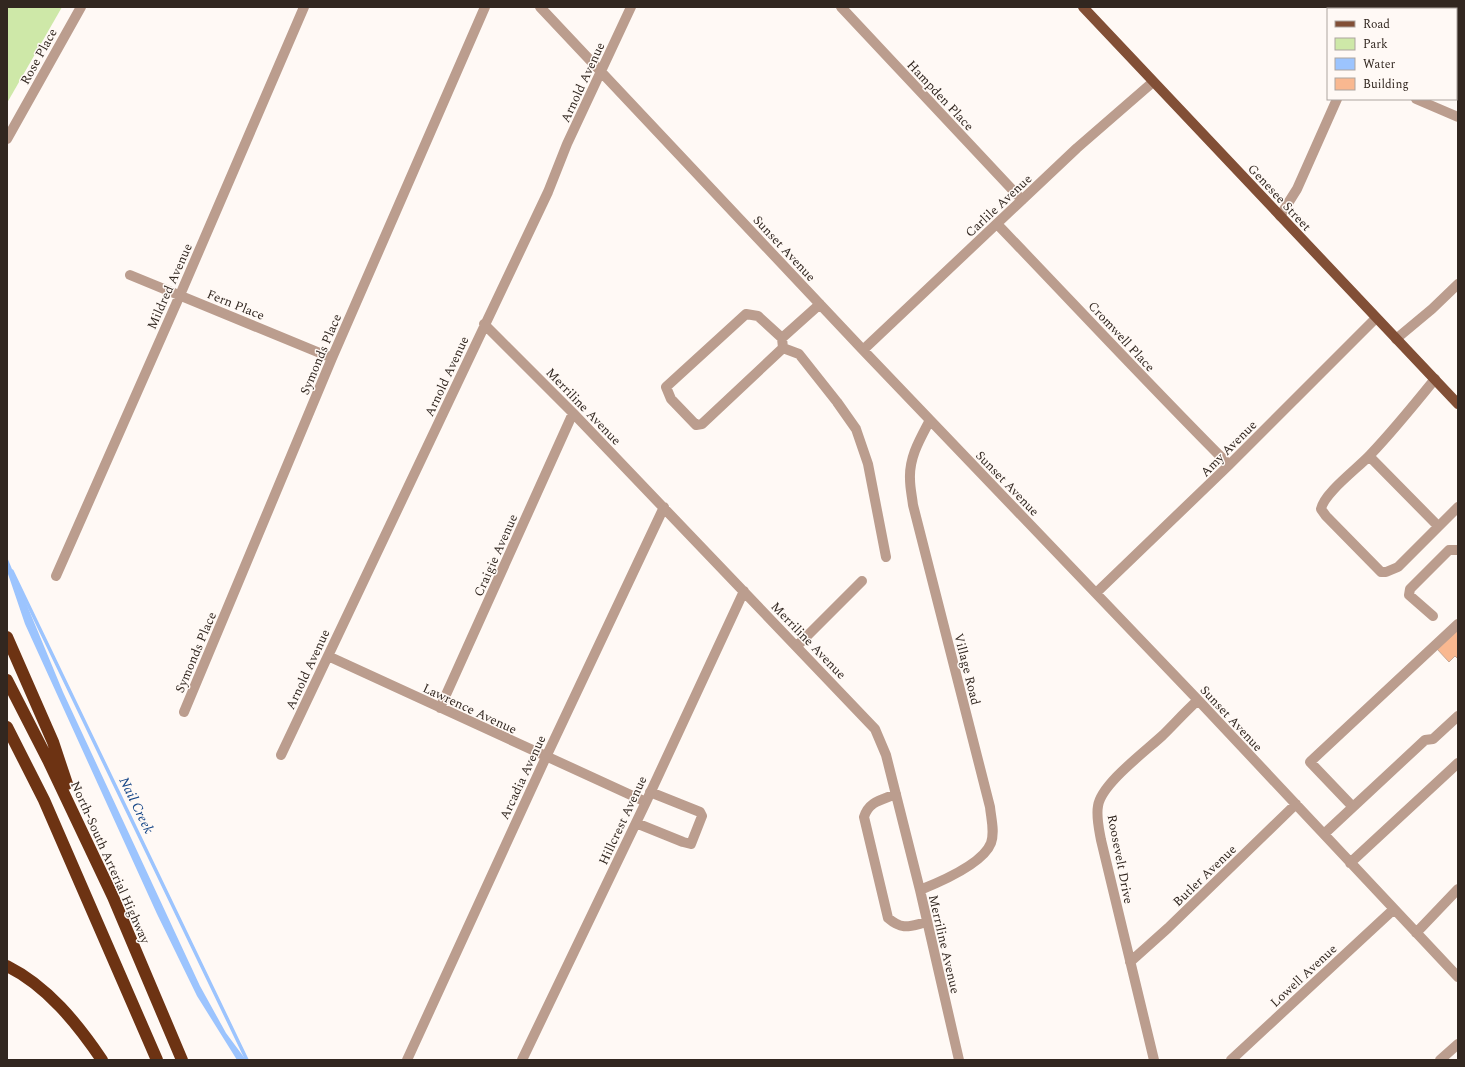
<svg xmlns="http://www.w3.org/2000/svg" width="1465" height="1067" viewBox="0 0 1465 1067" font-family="Spectral,serif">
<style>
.green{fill:#cee8a8}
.water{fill:#9cc4fe}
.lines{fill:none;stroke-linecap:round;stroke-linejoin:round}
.stream{stroke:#9cc4fe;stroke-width:3.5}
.building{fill:#f9b890;stroke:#c6a997}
.minor{stroke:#bb9d8e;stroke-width:10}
.major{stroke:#824f36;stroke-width:10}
.highway{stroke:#6d3313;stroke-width:12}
.labels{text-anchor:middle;stroke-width:3;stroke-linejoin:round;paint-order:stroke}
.street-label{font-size:13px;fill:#322720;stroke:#fff9f5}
.water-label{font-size:14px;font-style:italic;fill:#134486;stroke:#fff9f5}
</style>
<rect width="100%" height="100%" fill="#fff9f5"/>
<path class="green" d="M7 7H62L7 103Z"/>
<path class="water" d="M7 557 63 692 200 986 226 1033 246 1060H237L197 996 157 914 25 624 7 571Z"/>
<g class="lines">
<path class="stream" d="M12 571 247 1060"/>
</g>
<path class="building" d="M1458 630V659L1455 656 1449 662 1437 649Z"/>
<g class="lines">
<path class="minor" d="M540 7 863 350 1198 700 1458 977
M841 7 1022 200
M1375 9 1376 7
M1416 99 1458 117
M7 139 81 7
M1280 216 1297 189 1337 99
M997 224C1074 304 1150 386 1229 465
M130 275 332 358
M484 324 573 413 875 729 886 755 920 890 959 1060
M782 338 783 348 702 424 696 425 671 399 666 387 746 314 758 316 782 338 820 304
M1396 339 1432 309 1458 284
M783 348 799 354 837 402 856 429 868 464 886 557
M863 350 1077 148 1153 82
M1435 379C1414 405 1393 431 1370 455 1358 468 1324 493 1321 509L1326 516 1381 572H1386L1398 567 1458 507
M1369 456 1438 526
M56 576 180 295 304 7
M1096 593 1229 465 1376 318
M1433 616 1409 595 1410 589 1449 550H1458
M797 646 862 581
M328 656 646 802
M440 708 573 413
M184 712 332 358 485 7
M281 755 548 192 567 144 631 7
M896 794C882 800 869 801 864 817L888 918C903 931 910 926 927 922
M1353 807 1310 762 1458 624
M636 823 683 842 691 844 702 816 700 812 650 792
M1324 834 1425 740 1433 739 1458 716
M1350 863 1458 763
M920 890C940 882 983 864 991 843 995 832 991 818 990 807L913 505C912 496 910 488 910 479 909 457 920 439 930 420
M1416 933 1458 889
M1130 962 1168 928 1296 804
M407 1060 546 757 664 507
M522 1060 646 802 744 591
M1154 1060 1101 840C1099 829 1096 817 1098 806 1101 784 1146 751 1163 735 1175 723 1186 711 1198 700
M1231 1060 1394 909
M1440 1060 1458 1044"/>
<path class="major" d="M1083 7 1458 404"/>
<path class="highway" d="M7 637 53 742 67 784
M7 680 48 760 113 897 182 1060
M7 727 44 800 157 1060
M7 966C47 986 77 1023 102 1060"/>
</g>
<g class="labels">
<g class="street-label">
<text transform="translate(38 56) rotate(-61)" y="5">Rose Place</text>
<text transform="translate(582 82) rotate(-65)" y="5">Arnold Avenue</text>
<text transform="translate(941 95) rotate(47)" y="5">Hampden Place</text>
<text transform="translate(1280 197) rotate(47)" y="5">Genesee Street</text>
<text transform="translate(998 205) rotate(-43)" y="5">Carlile Avenue</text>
<text transform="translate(785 248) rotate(47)" y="5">Sunset Avenue</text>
<text transform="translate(169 286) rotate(-66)" y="5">Mildred Avenue</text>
<text transform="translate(236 304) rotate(22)" y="5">Fern Place</text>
<text transform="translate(1122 336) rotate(47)" y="5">Cromwell Place</text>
<text transform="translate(320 354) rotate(-67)" y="5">Symonds Place</text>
<text transform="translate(446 376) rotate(-65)" y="5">Arnold Avenue</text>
<text transform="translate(584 406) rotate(46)" y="5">Merriline Avenue</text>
<text transform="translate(1228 448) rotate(-45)" y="5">Amy Avenue</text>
<text transform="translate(1008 483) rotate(46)" y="5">Sunset Avenue</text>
<text transform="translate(495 555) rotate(-66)" y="5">Craigie Avenue</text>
<text transform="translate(809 640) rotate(46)" y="5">Merriline Avenue</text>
<text transform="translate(195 652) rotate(-67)" y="5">Symonds Place</text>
<text transform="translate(307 669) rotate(-65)" y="5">Arnold Avenue</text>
<text transform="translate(968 669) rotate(76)" y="5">Village Road</text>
<text transform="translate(470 708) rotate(25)" y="5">Lawrence Avenue</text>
<text transform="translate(1232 718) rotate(47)" y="5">Sunset Avenue</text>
<text transform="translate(522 777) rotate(-65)" y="5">Arcadia Avenue</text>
<text transform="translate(622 820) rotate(-65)" y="5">Hillcrest Avenue</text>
<text transform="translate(1121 859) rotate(79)" y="5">Roosevelt Drive</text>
<text transform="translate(111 862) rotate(66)" y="5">North-South Arterial Highway</text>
<text transform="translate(1204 875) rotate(-44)" y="5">Butler Avenue</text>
<text transform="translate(945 944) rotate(77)" y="5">Merriline Avenue</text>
<text transform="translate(1303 975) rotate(-43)" y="5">Lowell Avenue</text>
</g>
<g class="water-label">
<text transform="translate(137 805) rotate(64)" y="5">Nail Creek</text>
</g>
</g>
<rect width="1465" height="1067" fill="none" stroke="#322720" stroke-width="16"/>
<rect x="1327" y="8" width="130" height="92" fill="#fff9f5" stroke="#ada5a0"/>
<rect x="1335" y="21" width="20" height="6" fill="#824f36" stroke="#ada5a0"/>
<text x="1363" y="28" font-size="12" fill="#322720">Road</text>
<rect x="1335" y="38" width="20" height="12" fill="#cee8a8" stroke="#ada5a0"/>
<text x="1363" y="48" font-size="12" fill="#322720">Park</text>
<rect x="1335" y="58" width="20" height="12" fill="#9cc4fe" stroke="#ada5a0"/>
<text x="1363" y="68" font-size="12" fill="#322720">Water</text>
<rect x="1335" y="78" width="20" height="12" fill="#f9b890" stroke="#ada5a0"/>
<text x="1363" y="88" font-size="12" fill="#322720">Building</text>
</svg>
